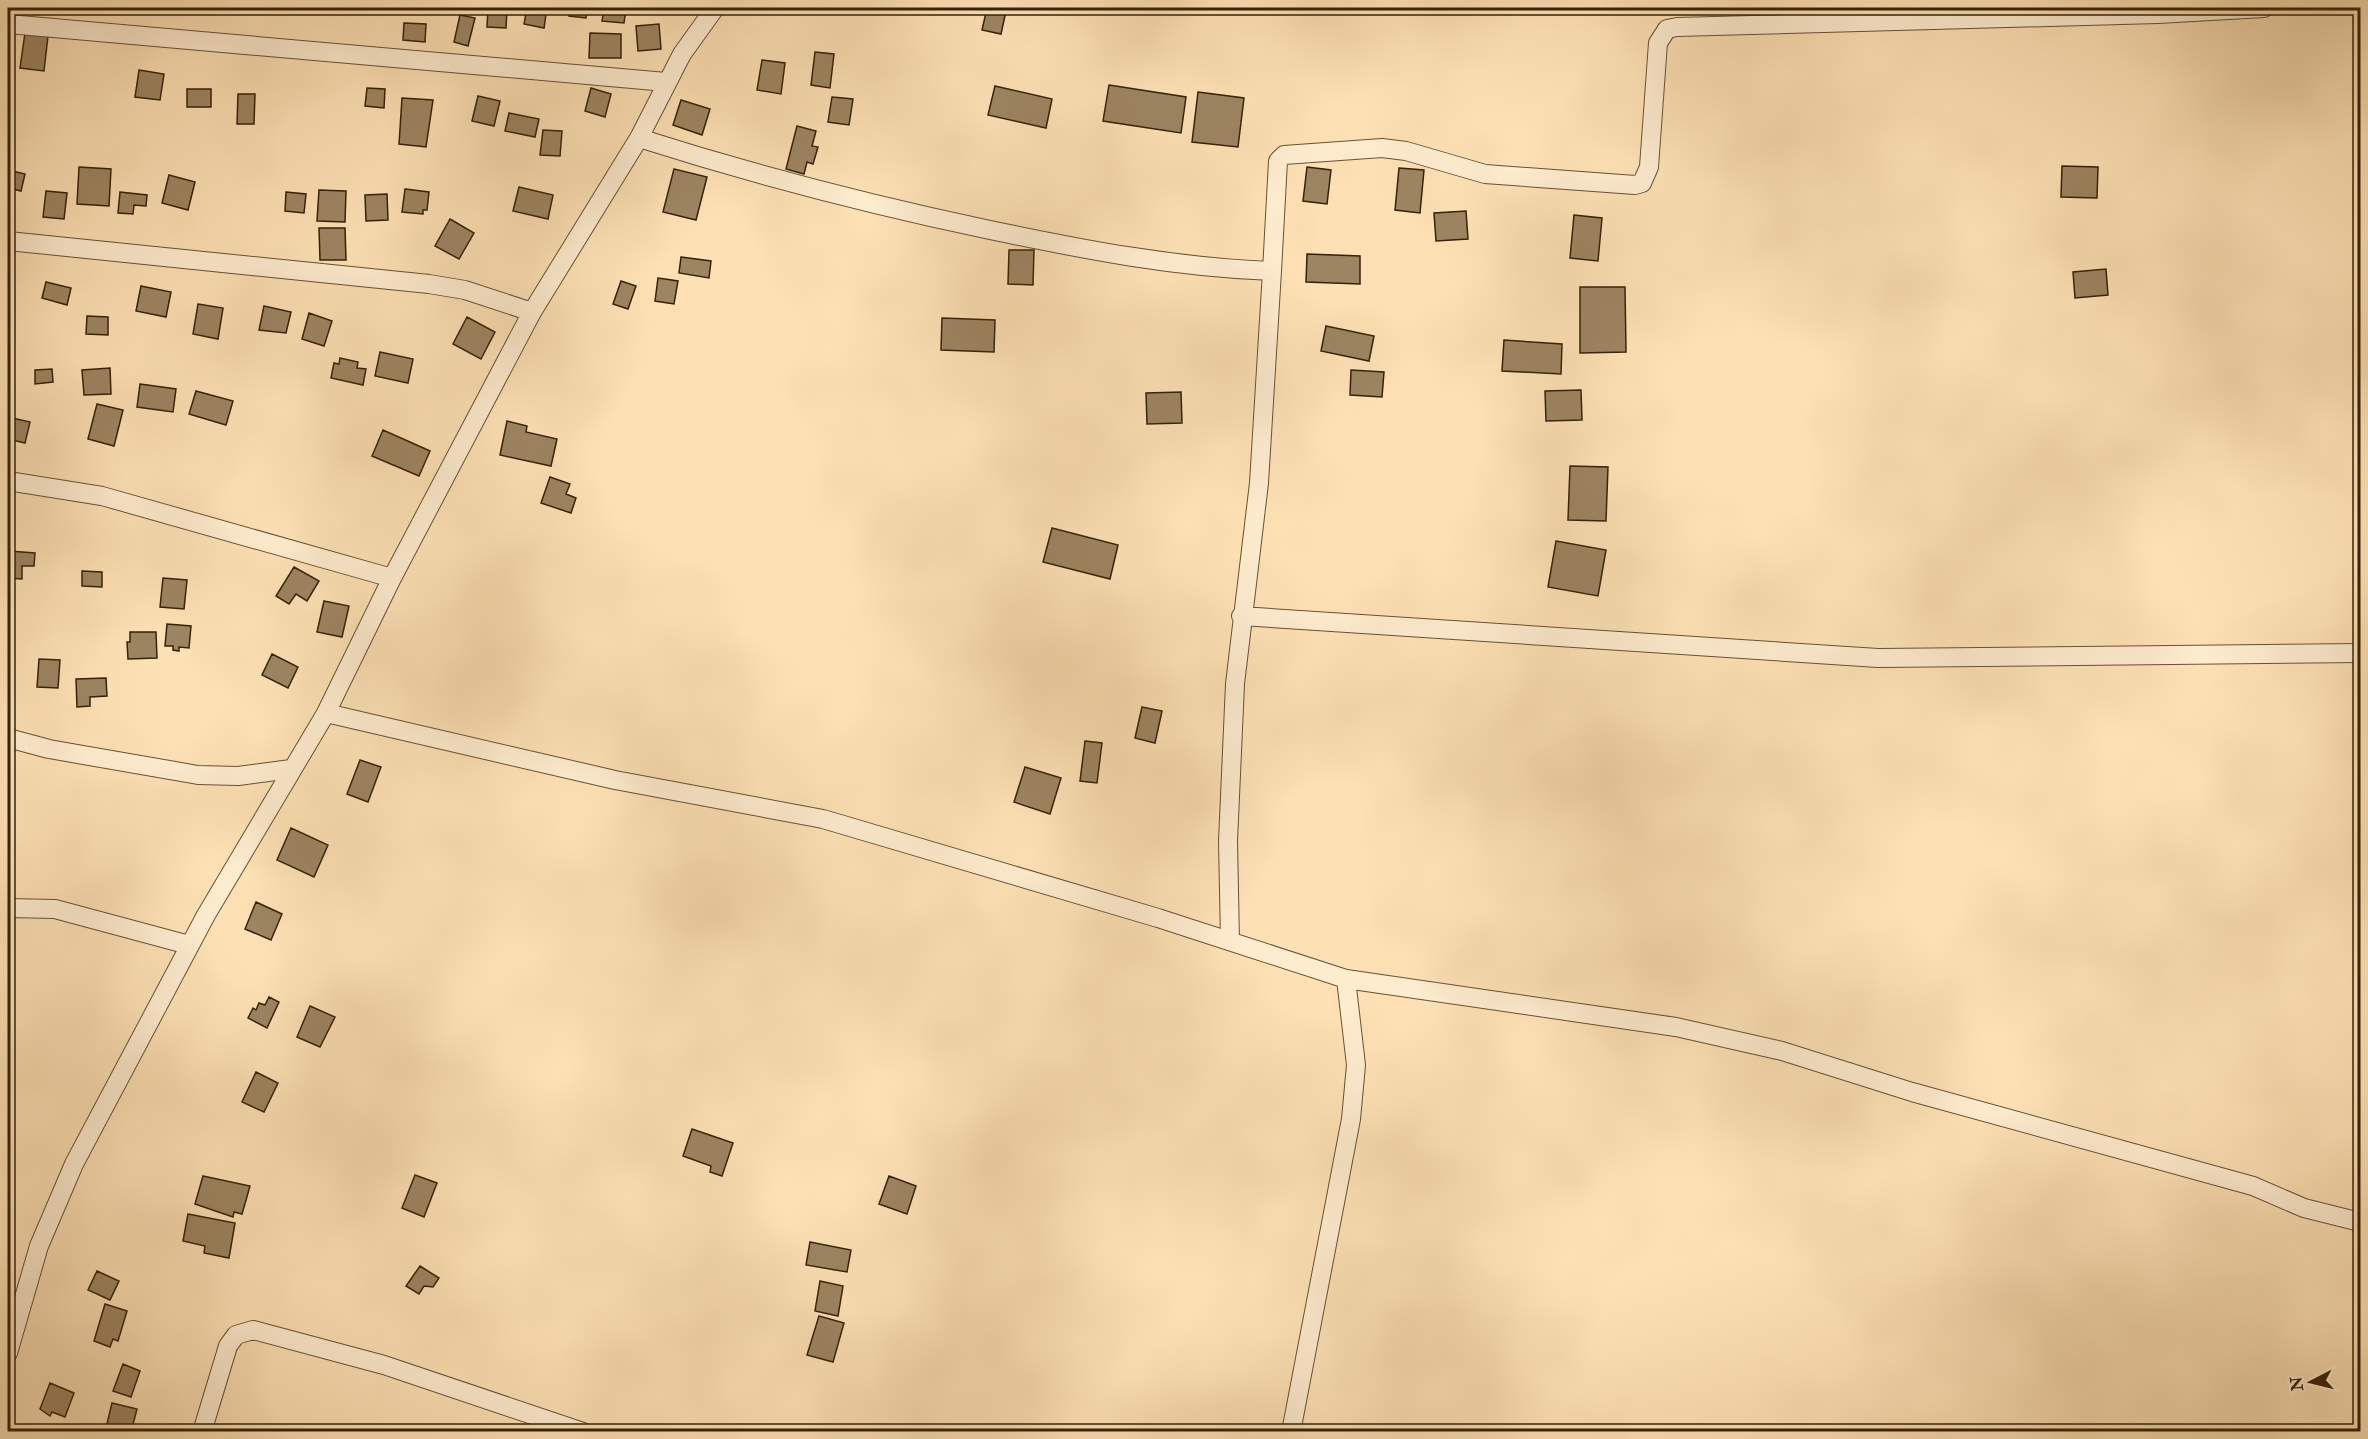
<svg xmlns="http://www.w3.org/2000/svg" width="2368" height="1439" viewBox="0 0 2368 1439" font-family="'IM FELL Double Pica',serif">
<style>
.building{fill:#9d8561;stroke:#362106;stroke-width:1.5}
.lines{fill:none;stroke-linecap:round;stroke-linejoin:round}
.minor-casing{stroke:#685132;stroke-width:20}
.minor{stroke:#feeccf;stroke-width:18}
</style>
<rect width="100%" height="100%" fill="#fde1b5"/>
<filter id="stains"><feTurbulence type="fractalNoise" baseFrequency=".00333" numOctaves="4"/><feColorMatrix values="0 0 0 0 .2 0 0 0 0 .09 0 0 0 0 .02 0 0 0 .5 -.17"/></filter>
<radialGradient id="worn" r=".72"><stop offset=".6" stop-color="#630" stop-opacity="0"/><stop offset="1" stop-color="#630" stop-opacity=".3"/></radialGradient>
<path class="building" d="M201 8H229V14L207 12 208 8Z
M488 8 507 9 506 28 487 27Z
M527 8H547L544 28 524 24Z
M570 8H587L586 18 569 16Z
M604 8H626L624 23 602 21Z
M987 8 1006 11 1001 34 982 30Z
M460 15 475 18 468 46 454 42Z
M404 23 426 24 425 42 403 40Z
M659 24 661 49 638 51 636 26Z
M25 33 48 36 44 71 20 68Z
M590 33 621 34V58H589Z
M815 52 834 54 830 88 811 85Z
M762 60 785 63 781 94 757 90Z
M139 70 164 74 160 100 135 97Z
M1109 85 1186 97 1181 133 1103 121Z
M995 86 1052 99 1046 128 988 115Z
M367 88 385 89 384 108 365 106Z
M591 88 611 94 605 117 585 111Z
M187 89H211V107H187Z
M1198 92 1244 98 1238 147 1192 142Z
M238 94H255L254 124H237Z
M478 96 500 101 494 126 472 121Z
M832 97 853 99 849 125 828 122Z
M402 98 433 100 426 147 399 144Z
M681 100 710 109 702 135 673 125Z
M509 113 539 119 535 137 505 131Z
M797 126 816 131 812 146 818 147 813 164 807 162 804 174 786 169Z
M543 130 562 131 560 156 540 155Z
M2062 166 2098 167 2097 198 2061 197Z
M79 167 111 169 109 206 77 204Z
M1307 167 1331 170 1327 204 1303 201Z
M1399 168 1424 170 1420 213 1395 210Z
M674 169 707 177 696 220 663 212Z
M8 170 25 174 21 191 8 188Z
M169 175 195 182 188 210 162 203Z
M519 187 553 195 548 219 513 211Z
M405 189 429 192 427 210H423V214L402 212Z
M319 190 346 191 345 222 317 221Z
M46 191 67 193 64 219 43 217Z
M120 192 147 195 146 206 134 205 133 214 118 213Z
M286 192 306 194 304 213 285 211Z
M387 194 388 220 366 221 365 195Z
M1466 211 1468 239 1436 241 1434 213Z
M1574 215 1602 218 1598 261 1570 258Z
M450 219 474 233 459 259 435 246Z
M319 228H345L346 260H320Z
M1009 250H1034L1033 285 1008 284Z
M1307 254 1360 256V284L1306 282Z
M681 257 711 261 709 278 679 273Z
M2106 269 2108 295 2075 298 2073 272Z
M658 278 678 281 674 304 655 301Z
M621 281 636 286 628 309 613 304Z
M46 282 71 288 67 305 42 298Z
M141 286 171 292 166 317 136 311Z
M1580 287H1625L1626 352 1580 353Z
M198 304 223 308 218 339 193 334Z
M264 306 291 312 286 333 259 330Z
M309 313 332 321 324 346 302 339Z
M87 316 108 317V335L86 334Z
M467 317 495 332 481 359 453 344Z
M942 318 995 320 994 352 941 350Z
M1326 326 1374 336 1369 361 1321 351Z
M1504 340 1562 344 1561 374 1502 371Z
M380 352 413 359 408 383 375 376Z
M340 358 358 362 357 368 366 369 363 385 331 378 334 363 339 364Z
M110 368 111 394 84 395 82 370Z
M52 369 53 382 35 384V370Z
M1351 370 1384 372 1382 397 1350 395Z
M140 384 176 389 173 412 137 407Z
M1581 390 1582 420 1546 421 1545 391Z
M196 391 233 401 226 425 189 414Z
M1181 392 1182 423 1147 424 1146 393Z
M97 404 123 410 114 446 88 439Z
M8 417 30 422 25 443 8 439Z
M507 421 527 426 526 432 557 439 551 466 500 455Z
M383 430 430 451 419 476 372 456Z
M1570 466 1608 467 1606 521 1568 520Z
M550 477 570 484 566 494 576 498 571 513 541 503Z
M1052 528 1118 545 1110 579 1043 562Z
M1556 541 1606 550 1598 596 1548 587Z
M9 551 35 553 34 566H22V579L8 578Z
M294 567 319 581 307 601 296 594 289 604 276 596Z
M82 571 102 572V587L82 586Z
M163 578 187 580 184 609 160 607Z
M324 601 349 606 342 637 317 632Z
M167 624 191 626 189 648 179 647V651L173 650V646H165Z
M130 632H156L157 658 128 659 127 642H130Z
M272 654 298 667 288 688 262 675Z
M39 659 60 660 58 688 37 687Z
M106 678 107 696 90 697V706L77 707 76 679Z
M1142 707 1162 711 1155 743 1135 738Z
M1085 741 1102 743 1097 783 1080 781Z
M360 760 381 767 368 802 347 794Z
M1025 767 1061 778 1050 814 1014 802Z
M291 828 328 845 314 877 277 860Z
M256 902 282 914 271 940 245 929Z
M269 997 279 1002 267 1028 248 1018 253 1008 256 1010 259 1003 265 1005Z
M310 1006 335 1017 320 1047 297 1037Z
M256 1072 278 1083 264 1112 242 1102Z
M692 1129 733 1143 722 1176 710 1172 711 1166 683 1156Z
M415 1175 437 1183 424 1217 402 1208Z
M203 1176 250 1186 242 1214 234 1212 233 1217 195 1204Z
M889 1176 916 1186 907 1214 879 1204Z
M188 1214 235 1223 229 1258 204 1253 205 1246 183 1241Z
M810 1242 851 1250 847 1272 806 1265Z
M420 1266 439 1278 433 1287 424 1286 419 1294 406 1286Z
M97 1271 119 1281 110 1300 88 1290Z
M820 1281 843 1286 838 1316 815 1311Z
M105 1304 127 1311 118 1341 113 1339 110 1347 94 1341Z
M819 1316 844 1323 833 1362 807 1355Z
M123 1364 140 1371 131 1397 113 1391Z
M50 1383 74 1393 65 1417 52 1412 50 1416 40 1409Z
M112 1403 137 1409 131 1432H105Z"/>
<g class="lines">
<defs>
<path id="minor" d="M8 24 666 82
M639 138C755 175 871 205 990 230 1086 250 1173 267 1272 271L1259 483 1235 684 1228 841 1230 941
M8 241 429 284 465 290 532 312
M1272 271 1278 161 1284 155 1382 148 1406 151 1485 174 1635 185 1642 183 1649 167 1658 43 1667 29 1677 27 2158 14 2264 8
M8 481 102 496 392 578 326 713 206 915 74 1164 39 1246 8 1353
M392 578 532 312 639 138 682 54 715 8
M1241 616 1878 658 2360 653
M326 713 615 780 823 819 1158 918 1346 979 1676 1027 1782 1051 1912 1092 2253 1186 2304 1208 2360 1222
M8 738 49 749 198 775 238 776 291 769
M8 908 55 909 189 945
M202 1432 228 1346 236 1335 253 1330 384 1365 583 1432
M1291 1432 1351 1119 1356 1065 1346 979"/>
</defs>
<use href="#minor" class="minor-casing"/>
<use href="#minor" class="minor"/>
</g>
<rect width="2368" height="1439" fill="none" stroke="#fde1b5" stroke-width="30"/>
<rect x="9" y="9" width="2350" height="1421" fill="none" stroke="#362106" stroke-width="3"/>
<rect x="15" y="15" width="2338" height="1409" fill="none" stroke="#362106" stroke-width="1.5"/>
<g transform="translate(2311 1382) rotate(263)" stroke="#feeccf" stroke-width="4.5" paint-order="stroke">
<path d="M0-4.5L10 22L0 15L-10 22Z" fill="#362106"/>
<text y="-9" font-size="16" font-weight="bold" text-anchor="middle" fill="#362106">N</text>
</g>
<rect width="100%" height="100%" filter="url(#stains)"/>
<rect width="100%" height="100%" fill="url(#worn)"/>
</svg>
